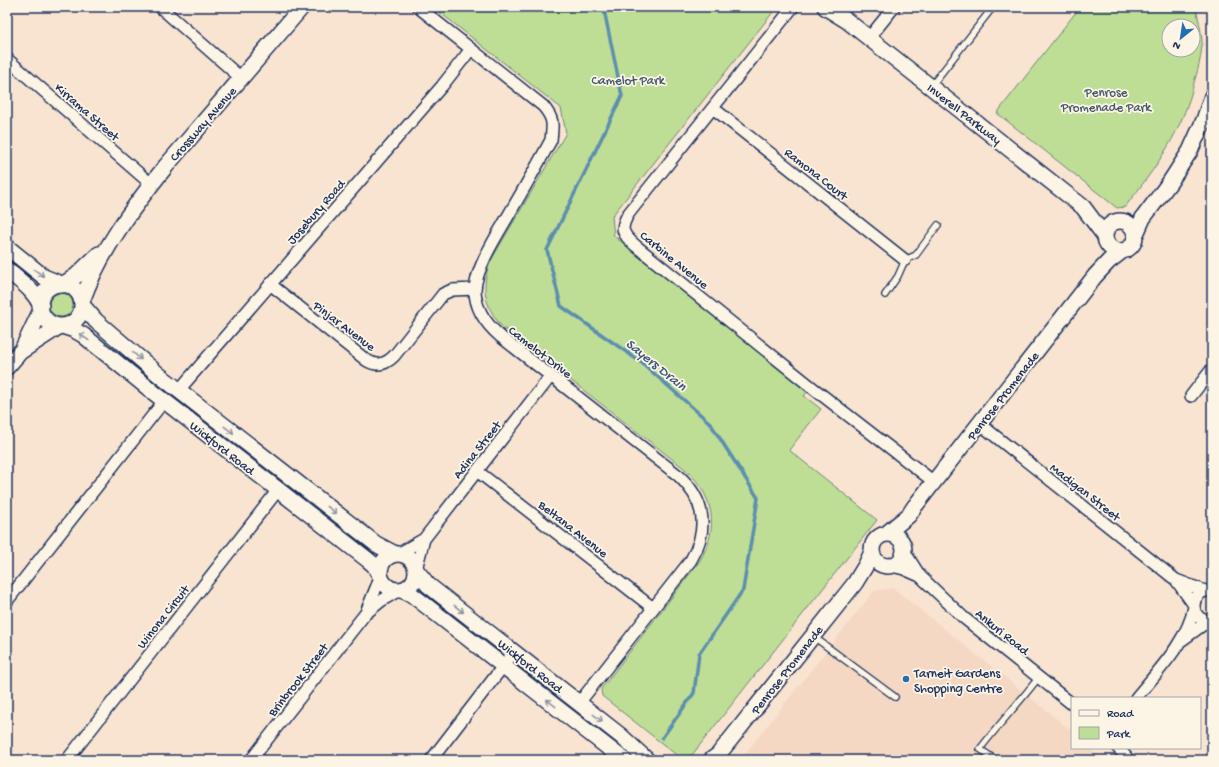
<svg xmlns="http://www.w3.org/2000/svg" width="1219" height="767" viewBox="0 0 1219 767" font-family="'Gochi Hand',sans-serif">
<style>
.built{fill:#f5d8c3}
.green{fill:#bedd95;stroke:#6c867a;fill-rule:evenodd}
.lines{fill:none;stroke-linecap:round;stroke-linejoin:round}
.stream{stroke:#5b8eb0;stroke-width:3.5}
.lane-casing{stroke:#1b2f5e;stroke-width:8}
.street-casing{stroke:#1b2f5e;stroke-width:14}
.secondary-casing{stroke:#1b2f5e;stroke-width:18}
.lane{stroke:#fcf5e5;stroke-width:5.5}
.street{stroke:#fcf5e5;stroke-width:11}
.secondary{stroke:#fcf5e5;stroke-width:15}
.oneway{stroke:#8c92a2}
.poi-dot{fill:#1f6fb2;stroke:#fcf5e5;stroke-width:1.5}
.labels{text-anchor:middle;stroke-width:3.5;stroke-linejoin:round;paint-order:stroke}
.park-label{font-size:13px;fill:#445a6c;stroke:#fcf5e5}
.street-label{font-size:13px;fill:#1b2f5e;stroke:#fcf5e5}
.poi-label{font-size:13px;fill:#1b2f5e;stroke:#fcf5e5;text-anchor:start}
.water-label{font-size:14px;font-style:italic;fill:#365680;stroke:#fcf5e5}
</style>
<rect width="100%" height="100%" fill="#f8e4d1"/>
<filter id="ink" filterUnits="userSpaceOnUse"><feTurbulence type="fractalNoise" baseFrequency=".025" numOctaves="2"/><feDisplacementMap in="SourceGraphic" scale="8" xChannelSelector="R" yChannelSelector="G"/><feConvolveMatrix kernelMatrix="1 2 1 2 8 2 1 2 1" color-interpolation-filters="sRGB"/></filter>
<g filter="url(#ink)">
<path class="built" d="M893 588 1072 731V748H1090L1102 760H740L874 591Z"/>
<path class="green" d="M433 7H777L612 216 614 236 809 390 804 396 821 409 789 450 877 520 692 755 679 757 602 696 601 689 699 562C720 528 714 495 685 469L501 326C484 304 481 288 490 262L566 133 561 108Z
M1080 7H1196C1198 18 1201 29 1202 40 1202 53 1199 67 1195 79 1183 131 1157 166 1125 207L1117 208 997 113ZM1169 26H1193V50H1169Z
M49 305a12 12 0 1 1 24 0a12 12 0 1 1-24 0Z"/>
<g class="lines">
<path class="stream" d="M602 7 604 10 622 96 547 250 561 306 642 363 710 423 758 498 743 590 699 654 694 693 662 738"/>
<defs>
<path id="lane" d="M932 85 993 7
M885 295 898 276 905 260 916 255 938 225
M814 637 895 697
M996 760 980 749C999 724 1020 702 1039 677"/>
<path id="street" d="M160 7 241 78
M418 7 543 106C554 119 553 124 551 140 537 166 522 192 507 218 496 237 476 268 475 290 475 309 487 325 501 337L679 476C705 500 709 529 691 560L579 703
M793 7 629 213C619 229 622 234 636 246L809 385 934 482
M869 38 894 7
M7 59 151 184
M713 108 905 260
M270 284 366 360C377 367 386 364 394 356L443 294 452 290 475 289
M179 390 442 86 471 49
M1191 396 1212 369
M980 424 1176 580 1194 605
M477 471 653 608
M904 551 920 576 964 618 1072 704
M398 554 424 539 550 377
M892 566 904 569 920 576
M416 569 424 539
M1176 580 1205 591
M1212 591C1188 588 1188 623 1212 621
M7 601 164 401
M367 610 380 578
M1182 640 1208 621
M1136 698C1157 672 1188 641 1194 607
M1118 748 1129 760
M67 760 278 490
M251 760 365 614 381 601 399 590
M431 760 514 652"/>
<path id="secondary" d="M825 7 846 20 1083 207 1104 235
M1105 236a15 15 0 1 1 30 0a15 15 0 1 1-30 0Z
M1135 236 1143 218 1170 182 1190 151 1204 120 1212 96
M7 247 44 277 61 284
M7 270C20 281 34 290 41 306
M40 305a21 21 0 1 1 42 0a21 21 0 1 1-42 0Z
M62 285 76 276 99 254
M82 301C100 251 133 207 166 166L302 7
M82 305 96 321 158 374 376 544 395 554
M62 326 74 330 83 335 153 392 368 560 374 565 379 574
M22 350 41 310
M7 367 20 352 60 326
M872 550a16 16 0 1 1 32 0a16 16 0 1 1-32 0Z
M886 534 909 515 915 506 1095 276 1109 261 1122 251
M380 572a18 18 0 1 1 36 0a18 18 0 1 1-36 0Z
M416 570 428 585 621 736 647 760
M401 590 411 594 420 601 624 760
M711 760 718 755 855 583 866 565 872 552"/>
</defs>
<use href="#lane" class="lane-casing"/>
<use href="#street" class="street-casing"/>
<use href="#secondary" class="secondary-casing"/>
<use href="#lane" class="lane"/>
<use href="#street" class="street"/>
<use href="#secondary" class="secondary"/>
</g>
<defs><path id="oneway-shaft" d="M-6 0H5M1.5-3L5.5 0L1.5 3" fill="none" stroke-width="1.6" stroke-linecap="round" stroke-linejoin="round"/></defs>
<g class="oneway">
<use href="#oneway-shaft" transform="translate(39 273) rotate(36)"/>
<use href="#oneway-shaft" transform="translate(84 337) rotate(-144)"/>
<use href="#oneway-shaft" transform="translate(137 356) rotate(40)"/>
<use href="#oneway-shaft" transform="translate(229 430) rotate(38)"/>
<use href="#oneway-shaft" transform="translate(332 510) rotate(38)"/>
<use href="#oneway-shaft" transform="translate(459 609) rotate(38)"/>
<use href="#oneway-shaft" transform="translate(551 703) rotate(-142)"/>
<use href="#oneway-shaft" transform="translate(598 718) rotate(38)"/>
</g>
</g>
<circle class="poi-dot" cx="906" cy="679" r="4"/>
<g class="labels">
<g class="park-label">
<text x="628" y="84">Camelot Park</text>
<text x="1106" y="96">Penrose<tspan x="1106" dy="15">Promenade Park</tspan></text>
</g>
<g class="street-label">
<text transform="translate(88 111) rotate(41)" y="5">Kirrama Street</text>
<text transform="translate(965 113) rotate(38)" y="5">Inverell Parkway</text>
<text transform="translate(202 123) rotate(-49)" y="5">Crossway Avenue</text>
<text transform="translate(817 173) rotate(38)" y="5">Ramona Court</text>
<text transform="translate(315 211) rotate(-49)" y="5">Josebury Road</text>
<text transform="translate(675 259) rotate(39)" y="5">Carbine Avenue</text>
<text transform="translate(345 325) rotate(37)" y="5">Pinjar Avenue</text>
<text transform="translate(541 351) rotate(38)" y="5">Camelot Drive</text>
<text transform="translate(1002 395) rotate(-52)" y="5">Penrose Promenade</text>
<text transform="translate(223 447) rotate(38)" y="5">Wickford Road</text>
<text transform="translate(476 449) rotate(-52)" y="5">Adina Street</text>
<text transform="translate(1086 491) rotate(38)" y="5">Madigan Street</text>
<text transform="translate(574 528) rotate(38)" y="5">Beltana Avenue</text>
<text transform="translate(162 616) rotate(-52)" y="5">Winona Circuit</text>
<text transform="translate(1003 631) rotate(39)" y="5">Ankuri Road</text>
<text transform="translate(531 665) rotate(38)" y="5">Wickford Road</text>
<text transform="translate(786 669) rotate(-52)" y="5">Penrose Promenade</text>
<text transform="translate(297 679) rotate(-52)" y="5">Brinbrook Street</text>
</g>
<g class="poi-label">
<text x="914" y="677">Tarneit Gardens<tspan x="914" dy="15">Shopping Centre</tspan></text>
</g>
<g class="water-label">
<text transform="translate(657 364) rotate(39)" y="5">Sayers Drain</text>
</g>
</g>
<rect width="1219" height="767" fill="none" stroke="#fcf5e5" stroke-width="24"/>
<rect x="12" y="12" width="1195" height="743" fill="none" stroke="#1b2f5e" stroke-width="1.5" filter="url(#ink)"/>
<rect x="1071" y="697" width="130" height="52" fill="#fcf5e5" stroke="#a2a6af"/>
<rect x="1079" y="710" width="20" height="6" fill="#fcf5e5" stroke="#a2a6af"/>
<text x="1107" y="717" font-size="12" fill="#1b2f5e">Road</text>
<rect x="1079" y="727" width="20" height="12" fill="#bedd95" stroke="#a2a6af"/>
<text x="1107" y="737" font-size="12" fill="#1b2f5e">Park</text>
<g transform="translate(1181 38) rotate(210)"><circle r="19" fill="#fcf5e5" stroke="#a2a6af"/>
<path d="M0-3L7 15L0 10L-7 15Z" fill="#1f6fb2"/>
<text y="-6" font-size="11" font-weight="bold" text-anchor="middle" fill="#1b2f5e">N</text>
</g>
</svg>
